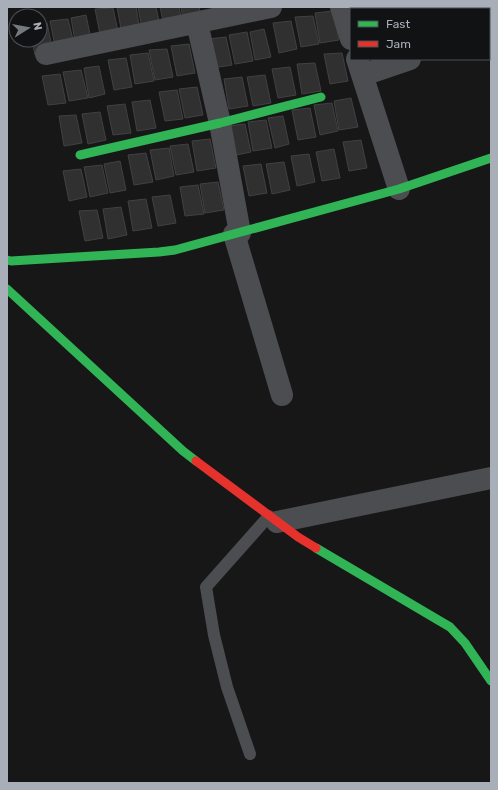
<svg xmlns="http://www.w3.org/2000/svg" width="498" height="790" viewBox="0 0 498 790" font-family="Rubik,sans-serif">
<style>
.building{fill:#303031;stroke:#404143}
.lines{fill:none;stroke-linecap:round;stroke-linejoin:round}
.lane{stroke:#4b4d50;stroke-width:12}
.street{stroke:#4b4d50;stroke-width:22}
.fast{stroke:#30b455;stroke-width:9}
.jam{stroke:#e5322d;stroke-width:9}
</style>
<rect width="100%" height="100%" fill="#171717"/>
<path class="building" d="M117 7H136L140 31 122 34Z
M138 7H156L160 26 142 29Z
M160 7H179L182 22 164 25Z
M181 7H199L202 20 184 23Z
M113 8 119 36 101 39 95 9Z
M333 11 339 40 320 43 315 13Z
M86 15 92 44 76 47 71 18Z
M313 16 319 44 301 47 295 17Z
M68 19 75 48 56 51 50 21Z
M291 21 297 49 279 53 273 23Z
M47 23 53 52 35 55 32 40H40V24Z
M264 29 271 57 255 60 250 32Z
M247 32 253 61 235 64 229 35Z
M226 37 232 65 213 68 208 39Z
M189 44 195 73 177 76 171 46Z
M167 49 173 77 155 80 149 50Z
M148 53 154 81 135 84 130 55Z
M342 53 348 81 330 84 324 54Z
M126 58 132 87 114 90 108 60Z
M315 63 321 91 302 94 297 64Z
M99 66 105 94 89 98 84 68Z
M290 67 296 95 278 98 272 69Z
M81 70 88 98 69 101 63 72Z
M60 74 66 103 48 105 42 76Z
M265 75 271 103 253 106 247 77Z
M242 77 248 106 229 109 224 79Z
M197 87 203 115 185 118 179 89Z
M177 90 183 119 165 121 159 92Z
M351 98 358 127 339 130 334 101Z
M150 100 156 128 137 131 132 102Z
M332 103 338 131 320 135 314 105Z
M125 104 131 133 113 135 107 106Z
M310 108 316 137 298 140 292 110Z
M100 112 106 140 88 144 82 114Z
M76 115 82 143 64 146 59 116Z
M283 116 289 144 275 148 268 118Z
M266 120 272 148 253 151 248 122Z
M245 124 251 152 232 156 227 126Z
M210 139 216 168 197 171 192 141Z
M361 140 367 168 349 171 343 142Z
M188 144 194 172 176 175 170 146Z
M169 148 174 176 156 180 150 150Z
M334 149 340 178 322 181 316 152Z
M146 153 153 182 134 185 128 155Z
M309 154 315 182 297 186 291 156Z
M120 161 126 190 110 193 104 164Z
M284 162 290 190 272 194 266 164Z
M261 164 267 193 249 196 243 166Z
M102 165 108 193 90 197 84 167Z
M81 169 87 197 69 201 63 171Z
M218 182 224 210 205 213 200 184Z
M198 185 204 214 185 216 180 187Z
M170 195 176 223 158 226 152 197Z
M146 199 152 228 133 231 128 201Z
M121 207 127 235 108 239 103 209Z
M97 210 103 238 85 241 79 211Z"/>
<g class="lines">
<path class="lane" d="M250 754 227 687 214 635 206 587 269 516"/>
<path class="street" d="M341 7 351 39
M197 23 220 123 240 233
M489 33 491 32
M46 54 271 7
M357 59 399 189
M363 75 410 59
M234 234 282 395
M277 522 491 478"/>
<path class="fast" d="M80 155 220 123 321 97
M7 260 11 261 159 252 175 250 399 189 491 158
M7 289 183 451 196 461
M316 548 450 627 465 643 491 681"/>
<path class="jam" d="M196 461 298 537 316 548"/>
</g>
<rect width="498" height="790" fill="none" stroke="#a8afb9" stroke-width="16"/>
<rect x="350" y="8" width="140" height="52" fill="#111213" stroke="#4d5155"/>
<rect x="358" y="21" width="20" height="6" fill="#30b455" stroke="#4d5155"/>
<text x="386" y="28" font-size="12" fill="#a8afb9">Fast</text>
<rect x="358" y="41" width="20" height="6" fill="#e5322d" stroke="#4d5155"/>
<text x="386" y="48" font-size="12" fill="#a8afb9">Jam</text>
<g transform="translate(28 28) rotate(79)"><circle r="19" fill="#111213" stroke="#4d5155"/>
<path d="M0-3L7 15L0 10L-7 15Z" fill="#757a80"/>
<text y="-6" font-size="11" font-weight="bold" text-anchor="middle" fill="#a8afb9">N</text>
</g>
</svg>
